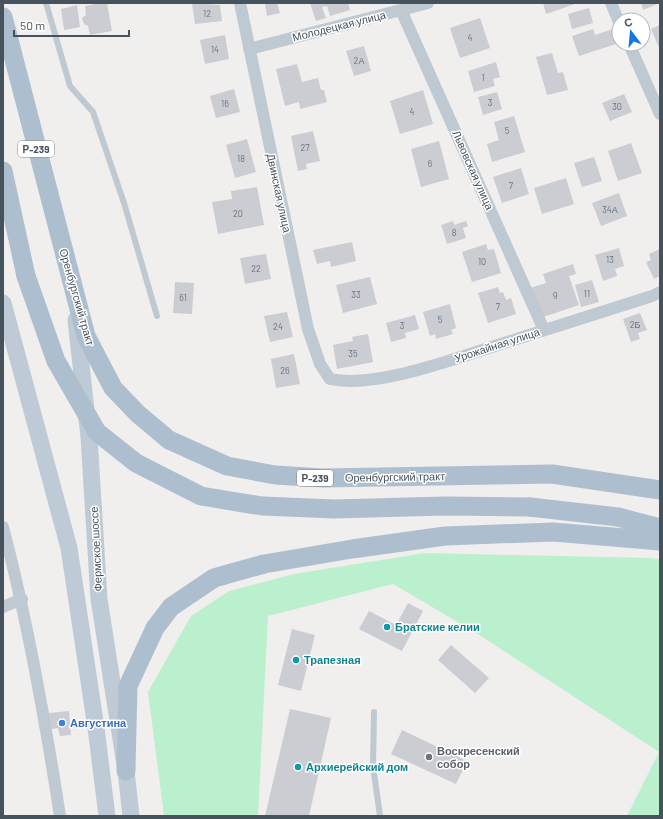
<svg xmlns="http://www.w3.org/2000/svg" width="663" height="819" viewBox="0 0 663 819" font-family="Barlow,sans-serif">
<style>
.green{fill:#bbf0ce}
.building{fill:#cbcdd3}
.lines{fill:none;stroke-linecap:round;stroke-linejoin:round}
.lane{stroke:#bec9d1;stroke-width:6}
.street{stroke:#bec9d1;stroke-width:12}
.secondary{stroke:#becad6;stroke-width:17}
.primary{stroke:#adbfce;stroke-width:19}
.primary-bridge{stroke:#adbfce;stroke-width:19}
.culture-dot{fill:#0f9aa8;stroke:#fff;stroke-width:1.5}
.shop-dot{fill:#3f7fe0;stroke:#fff;stroke-width:1.5}
.worship-dot{fill:#6b7280;stroke:#fff;stroke-width:1.5}
.labels{text-anchor:middle;stroke-width:3;stroke-linejoin:round;paint-order:stroke}
.number-label{font-size:9px;fill:#67717a}
.shield{fill:#fff;stroke:#7e868d;stroke-width:1}
.shield-label{font-size:10px;font-weight:bold;fill:#46525c}
.street-label{font-size:11px;fill:#46525c;stroke:#fff}
.culture-label{font-size:11px;font-weight:bold;fill:#0d838f;stroke:#fff;text-anchor:start}
.shop-label{font-size:11px;font-weight:bold;fill:#366cbe;stroke:#fff;text-anchor:start}
.worship-label{font-size:11px;font-weight:bold;fill:#5b616d;stroke:#fff;text-anchor:start}
</style>
<rect width="100%" height="100%" fill="#f1eeee"/>
<path class="green" d="M425 553 651 558 660 560V816H627L659 752 473 631 393 584 268 616 258 816H164L148 692 191 616 229 591 294 574Z"/>
<path class="building" d="M101 3H107L112 31 90 35 88 26 84 24 82 18 86 15 85 6Z
M192 3 220 5 222 21 195 24Z
M262 3H277L280 13 267 16 265 4Z
M310 3H348L350 10 330 16 327 6 322 7 326 18 316 21Z
M543 3H578L546 14Z
M641 3H660L643 10Z
M77 5 80 27 64 30 61 9Z
M589 8 593 23 572 29 568 14Z
M480 18 490 48 460 58 450 28Z
M660 25V50L651 29Z
M616 28 619 43 579 56 572 36 593 29 595 35Z
M225 35 229 59 205 64 200 40Z
M364 46 371 71 354 76 346 51Z
M552 53 558 73 563 72 568 90 547 95 536 57Z
M496 62 500 77 493 79 495 86 474 92 468 71Z
M297 64 302 82 318 78 321 90H324L327 102 300 109 299 102 285 106 276 69Z
M234 89 240 112 216 118 210 96Z
M423 90 433 124 400 134 390 101Z
M497 92 502 109 483 115 478 97Z
M624 94 632 112 610 121 602 103Z
M514 116 525 152 492 162 487 144 499 140 494 122Z
M313 131 320 161 306 164 307 169 298 171 291 136Z
M247 139 256 172 235 178 226 145Z
M439 141 449 179 421 187 411 149Z
M631 143 642 173 618 181 608 151Z
M594 157 602 181 582 187 574 163Z
M521 168 529 194 502 203 493 177Z
M566 178 574 204 542 214 534 188Z
M257 187 264 225 218 234 212 202 232 199 231 191Z
M619 193 627 216 601 226 592 203Z
M453 221 454 225 466 221 468 226 463 228 466 238 447 244 441 225Z
M352 242 356 261 331 267 330 261 317 264 313 250Z
M486 244 488 250 494 249 501 273 472 282 462 252Z
M619 248 624 266 615 269 617 276 603 281 595 255Z
M660 249V276L654 279 646 262 651 260 649 254Z
M266 254 271 279 245 284 240 258Z
M573 264 576 274 569 276 579 305 540 318 530 288 546 283 543 274Z
M370 277 377 304 343 313 336 285Z
M592 280 599 302 581 307 575 285Z
M175 282 194 283 192 314 173 313Z
M498 287 500 293 503 292 506 300 511 298 516 314 488 323 478 293Z
M450 304 456 328 451 330 453 334 436 339 435 334 430 336 423 312Z
M287 312 293 337 270 342 264 316Z
M640 313 647 330 638 333 640 339 631 342 623 319Z
M415 315 419 329 405 333 406 338 391 342 386 323Z
M368 334 373 362 337 369 333 345 353 341 352 337Z
M294 354 300 384 276 388 271 359Z
M408 603 423 611 402 651 359 629 369 611 396 625Z
M292 629 315 635 301 691 278 685Z
M451 645 489 678 475 693 438 660Z
M290 709 331 718 309 816H265Z
M69 711 71 735 60 736 58 728 51 729 49 713Z
M402 730 467 761 456 784 391 754Z"/>
<g class="lines">
<path class="lane" d="M46 3 70 86 93 112 124 203 157 316
M374 712 373 766 380 816"/>
<path class="street" d="M240 3 308 329 320 364 330 379C376 389 456 358 501 344 551 328 602 312 652 296L660 292
M611 3 619 22
M401 10 544 330
M629 44 660 114
M249 49 428 3
M3 527C28 622 45 719 60 816
M3 607 22 599"/>
<path class="secondary" d="M3 303 69 548 96 728 107 816
M76 320 89 437 99 599 126 771 131 816"/>
<path class="primary" d="M3 17 86 336 113 388 138 414 169 440 227 466 275 475 323 478 552 474 660 490
M3 171 26 276
M530 507 618 517 660 528
M126 771 128 686 155 628 171 607 214 578 264 564 352 549 445 536 553 532 660 541"/>
<path class="primary-bridge" d="M26 276 56 361 97 432 136 463 201 496 262 506 334 509 445 506 530 507"/>
</g>
<g class="culture-dot">
<circle cx="387" cy="627" r="4"/>
<circle cx="296" cy="660" r="4"/>
<circle cx="298" cy="767" r="4"/>
</g>
<circle class="shop-dot" cx="62" cy="723" r="4"/>
<circle class="worship-dot" cx="429" cy="757" r="4"/>
<g class="labels">
<g class="number-label">
<text x="207" y="17">12</text>
<text x="470" y="41">4</text>
<text x="215" y="53">14</text>
<text x="359" y="64">2А</text>
<text x="483" y="81">1</text>
<text x="490" y="106">3</text>
<text x="225" y="107">16</text>
<text x="617" y="110">30</text>
<text x="412" y="115">4</text>
<text x="507" y="134">5</text>
<text x="305" y="151">27</text>
<text x="241" y="162">18</text>
<text x="430" y="167">6</text>
<text x="511" y="189">7</text>
<text x="610" y="213">34А</text>
<text x="238" y="217">20</text>
<text x="454" y="236">8</text>
<text x="610" y="263">13</text>
<text x="482" y="265">10</text>
<text x="256" y="272">22</text>
<text x="587" y="297">11</text>
<text x="356" y="298">33</text>
<text x="555" y="299">9</text>
<text x="183" y="301">61</text>
<text x="498" y="310">7</text>
<text x="440" y="323">5</text>
<text x="635" y="328">2Б</text>
<text x="402" y="329">3</text>
<text x="278" y="330">24</text>
<text x="353" y="357">35</text>
<text x="285" y="374">26</text>
</g>
<g class="shield">
<rect x="18" y="141" width="36" height="16" rx="3"/>
<rect x="297" y="470" width="36" height="16" rx="3"/>
</g>
<g class="shield-label">
<text x="36" y="153">Р-239</text>
<text x="315" y="482">Р-239</text>
</g>
<g class="street-label">
<text transform="translate(339 26) rotate(-14)" y="4">Молодецкая улица</text>
<text transform="translate(473 170) rotate(66)" y="4">Львовская улица</text>
<text transform="translate(279 193) rotate(78)" y="4">Двинская улица</text>
<text transform="translate(77 297) rotate(74)" y="4">Оренбургский тракт</text>
<text transform="translate(497 345) rotate(-18)" y="4">Урожайная улица</text>
<text transform="translate(395 477) rotate(-1)" y="4">Оренбургский тракт</text>
<text transform="translate(96 549) rotate(-93)" y="4">Фермское шоссе</text>
</g>
<g class="culture-label">
<text x="395" y="631">Братские келии</text>
<text x="304" y="664">Трапезная</text>
<text x="306" y="771">Архиерейский дом</text>
</g>
<g class="shop-label">
<text x="70" y="727">Августина</text>
</g>
<g class="worship-label">
<text x="437" y="755">Воскресенский<tspan x="437" dy="13">собор</tspan></text>
</g>
</g>
<rect width="663" height="819" fill="none" stroke="#46525c" stroke-width="8"/>
<g transform="translate(631 32) rotate(344)"><circle r="19" fill="#ffffff" stroke="#b5babe"/>
<path d="M0-3L7 15L0 10L-7 15Z" fill="#1375e6"/>
<text y="-6" font-size="11" font-weight="bold" text-anchor="middle" fill="#46525c">С</text>
</g>
<path d="M14 30v6h115v-6" fill="none" stroke="#46525c" stroke-width="2"/>
<text x="20" y="30" font-size="12" fill="#46525c" stroke="#ffffff" stroke-width="3" paint-order="stroke">50 m</text>
</svg>
